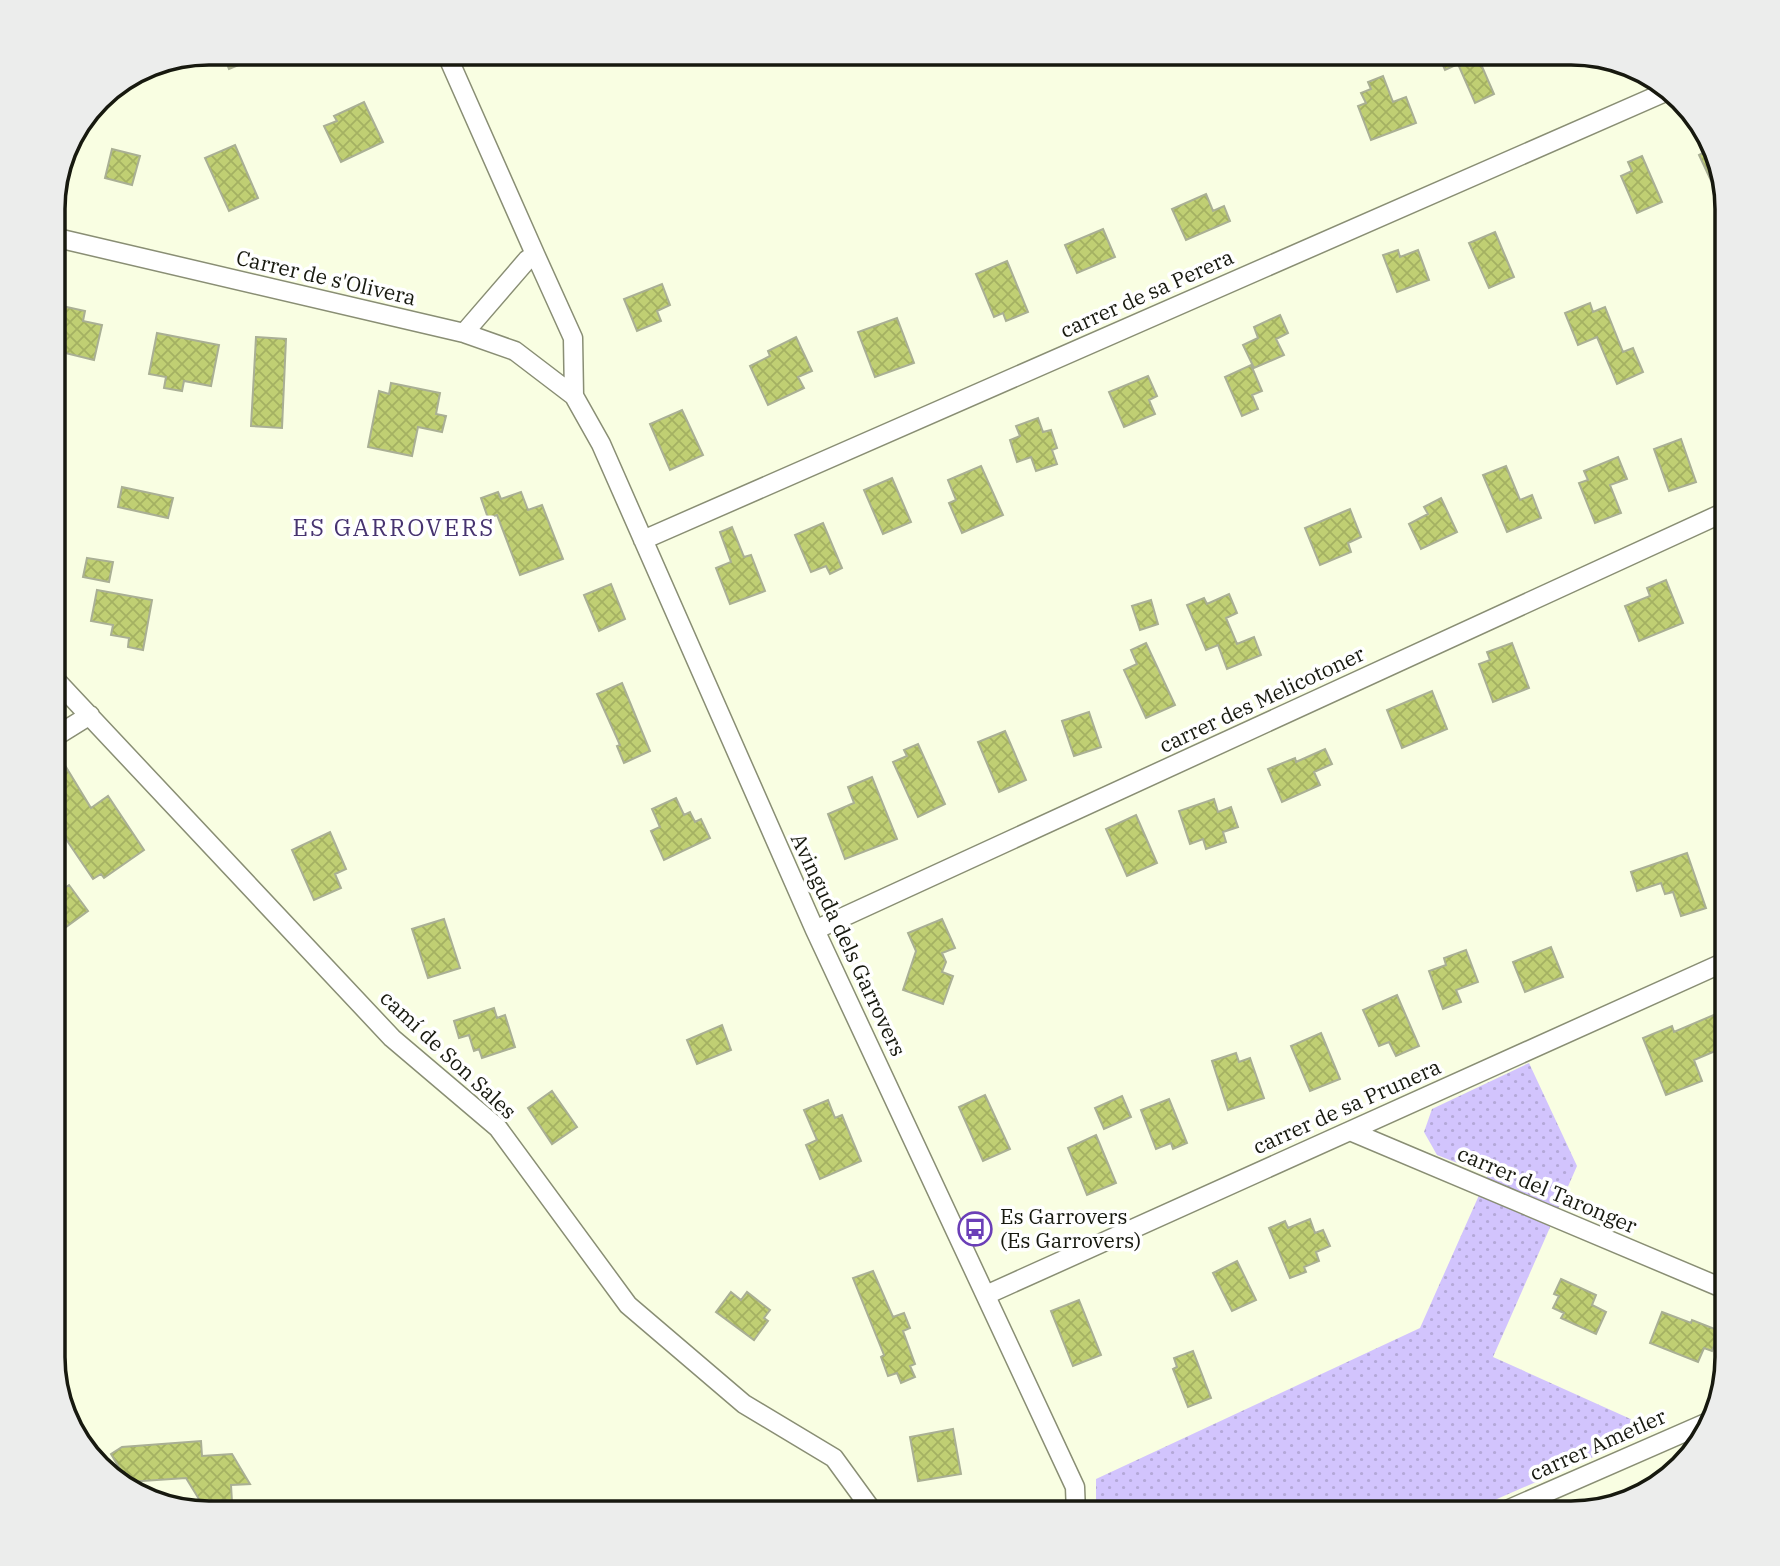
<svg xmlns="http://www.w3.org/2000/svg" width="1780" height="1566" viewBox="0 0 1780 1566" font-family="'IBM Plex Serif',serif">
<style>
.park{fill:url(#park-dots)}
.building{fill:url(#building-cross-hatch);stroke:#a9af94;stroke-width:2}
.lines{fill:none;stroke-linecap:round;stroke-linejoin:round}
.minor-casing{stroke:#898e74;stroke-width:21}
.minor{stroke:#fff;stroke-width:18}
.labels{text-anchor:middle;stroke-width:7;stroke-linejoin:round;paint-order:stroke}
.street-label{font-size:21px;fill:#17190f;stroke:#fff}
.poi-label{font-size:21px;fill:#17190f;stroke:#fff;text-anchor:start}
.quarter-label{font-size:24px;letter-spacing:2px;fill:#46336f;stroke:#fff}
.rim{fill:none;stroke:#17190f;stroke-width:3.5}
</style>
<defs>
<pattern id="park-dots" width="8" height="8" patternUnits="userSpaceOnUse" patternTransform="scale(1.75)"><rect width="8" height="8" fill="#d2c4fd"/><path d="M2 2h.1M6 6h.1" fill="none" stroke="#b4a8d8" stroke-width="1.8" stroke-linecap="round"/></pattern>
<pattern id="building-cross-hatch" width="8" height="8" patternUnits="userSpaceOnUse" patternTransform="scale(1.75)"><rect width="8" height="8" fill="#c0cf73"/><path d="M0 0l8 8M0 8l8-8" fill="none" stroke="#a4b162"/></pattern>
</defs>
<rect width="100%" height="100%" fill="#f9fee2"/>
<path class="park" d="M1529 1063 1577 1166 1493 1357 1655 1430 1465 1513H1096V1479L1420 1328 1488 1175 1437 1155 1424 1132 1432 1109Z"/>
<path class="building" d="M222 52H268V53L229 69Z
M1437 52H1483L1477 55 1494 94 1475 103 1458 64 1445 70Z
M1383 76 1393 102 1406 97 1416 123 1371 140 1358 106 1366 103 1361 93 1371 89 1368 82Z
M364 102 383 142 341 162 324 126 337 121 334 116Z
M235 145 258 198 229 211 205 158Z
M1715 147 1726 199 1720 200 1699 155Z
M112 149 140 156 132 185 105 178Z
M1642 156 1662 202 1637 213 1621 176 1632 171 1628 162Z
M1206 194 1213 211 1224 206 1230 221 1186 240 1172 209Z
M1103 229 1115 257 1077 273 1065 245Z
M1495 232 1514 277 1489 288 1469 243Z
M1398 250 1400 257 1418 250 1429 280 1397 292 1383 255Z
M1007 261 1028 312 1006 321 1003 313 994 317 976 274Z
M662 284 670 305 657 311 661 321 637 331 624 299Z
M1590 303 1593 312 1605 307 1623 352 1633 348 1643 372 1617 384 1597 337 1578 345 1565 313Z
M53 304 85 311 83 321 102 325 94 360 53 350Z
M1280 315 1288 333 1276 339 1284 355 1254 368 1243 345 1258 338 1254 327Z
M897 318 914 363 875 377 858 332Z
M157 333 219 345 211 386 184 381 182 391 164 388 166 377 149 374Z
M256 337 286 339 282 428 251 426Z
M796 337 812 371 798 377 804 388 768 405 750 366 770 356 768 351Z
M1251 365 1262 391 1252 395 1258 409 1242 416 1225 377Z
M1148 376 1157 396 1149 400 1155 414 1124 427 1109 392Z
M391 383 440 393 436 414 446 416 442 432 418 427 412 456 368 447 379 391 389 394Z
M682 410 703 455 670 470 650 424Z
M1038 418 1043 432 1051 430 1057 448 1052 450 1057 464 1036 471 1031 457 1017 462 1010 440 1020 436 1016 426Z
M1681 439 1696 482 1669 491 1654 449Z
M1618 457 1627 479 1610 485 1621 513 1595 523 1579 483 1588 480 1584 471Z
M981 466 1003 515 962 533 949 503 956 500 948 480Z
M1506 466 1520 500 1532 495 1541 518 1507 532 1483 475Z
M892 478 911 522 883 534 864 490Z
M122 487 173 498 168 518 118 507Z
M498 492 501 499 521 492 528 510 542 505 563 559 520 575 497 515 488 518 481 498Z
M1441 498 1457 532 1421 549 1409 524 1428 514 1424 507Z
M1350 509 1361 537 1348 543 1351 552 1320 565 1305 528Z
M823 523 842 568 830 574 826 566 811 572 795 535Z
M732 527 744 557 751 555 765 591 730 604 716 568 731 562 720 532Z
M87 558 113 562 109 582 83 577Z
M1666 580 1683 623 1639 641 1625 606 1650 596 1647 588Z
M611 584 625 619 599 631 584 595Z
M97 590 152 600 143 650 128 647 129 638 111 635 113 625 91 621Z
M1229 594 1237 613 1226 618 1237 644 1254 637 1261 655 1227 669 1218 645 1206 650 1187 605 1204 598 1207 604Z
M1151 600 1158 624 1140 630 1132 606Z
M1146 643 1175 705 1146 718 1124 670 1137 664 1131 650Z
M1512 643 1529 688 1493 702 1479 664 1490 660 1487 652Z
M622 683 650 751 624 763 617 746 620 745 597 694Z
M1432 691 1447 729 1402 748 1387 710Z
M1089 712 1101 747 1074 756 1062 721Z
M1005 731 1026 780 999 792 978 742Z
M918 744 945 804 918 817 893 762 907 756 904 750Z
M53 749H55L91 808 108 796 144 850 104 878 101 874 93 879 53 820Z
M1325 749 1332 764 1314 772 1320 785 1282 802 1268 769 1295 758 1296 762Z
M872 777 897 839 845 859 828 814 854 803 848 787Z
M676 798 684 815 690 812 695 822 701 819 710 838 664 860 651 831 660 827 652 809Z
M1214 799 1218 812 1231 807 1238 827 1223 832 1226 842 1206 849 1203 839 1190 844 1179 811Z
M1136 815 1157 863 1127 876 1106 829Z
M330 832 346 869 335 874 341 888 314 900 292 850Z
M1687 853 1706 908 1681 916 1673 892 1665 894 1661 883 1637 891 1631 872Z
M69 885 88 911 66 927 53 908V896Z
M444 919 460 968 428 978 412 929Z
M942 919 955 948 942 953 946 962 942 972 953 976 943 1004 903 990 916 951 908 933Z
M1551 947 1563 977 1525 992 1513 962Z
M1466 950 1478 982 1456 990 1461 1002 1443 1009 1429 971 1446 965 1444 958Z
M1397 995 1419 1046 1396 1056 1389 1042 1379 1046 1363 1010Z
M494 1008 497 1018 505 1015 515 1047 482 1058 479 1049 474 1051 469 1035 459 1038 454 1021Z
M1716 1014 1727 1040V1046L1694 1060 1702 1081 1666 1095 1643 1038 1672 1026 1674 1032Z
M722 1025 731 1050 697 1064 687 1040Z
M1321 1033 1340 1079 1310 1091 1291 1046Z
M1236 1053 1239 1062 1250 1058 1264 1098 1228 1110 1212 1061Z
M552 1091 577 1127 552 1144 528 1108Z
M985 1095 1010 1149 983 1161 959 1107Z
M1122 1096 1131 1117 1104 1129 1095 1108Z
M1169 1099 1187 1143 1173 1149 1171 1143 1156 1149 1141 1110Z
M828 1100 835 1118 842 1115 861 1161 820 1179 806 1145 817 1140 804 1110Z
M1096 1135 1116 1183 1087 1195 1068 1148Z
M1310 1219 1315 1233 1323 1230 1330 1246 1316 1252 1319 1261 1304 1267 1306 1272 1290 1278 1269 1228 1285 1221 1288 1228Z
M1237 1261 1256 1300 1232 1311 1213 1273Z
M873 1271 893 1317 904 1313 910 1328 903 1331 915 1364 910 1366 915 1377 901 1383 897 1373 888 1376 881 1357 884 1355 853 1278Z
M1561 1279 1596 1295 1592 1305 1606 1312 1596 1334 1561 1318 1564 1313 1553 1308 1559 1296 1554 1294Z
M731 1292 741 1300 747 1292 770 1310 764 1318 768 1321 754 1340 716 1312Z
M1079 1300 1101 1355 1073 1366 1051 1311Z
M1662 1312 1691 1323 1692 1320 1720 1331 1712 1351 1704 1348 1698 1362 1650 1343Z
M1193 1351 1211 1398 1188 1407 1173 1369 1177 1367 1174 1358Z
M953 1429 961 1474 918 1481 910 1437Z
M201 1441 202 1456 232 1454 250 1484 231 1485 232 1502 202 1504 186 1478 128 1482 111 1454 122 1447Z"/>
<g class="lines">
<defs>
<path id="minor" d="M446 53 535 254 527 260 464 333
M53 237 464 333 515 351 574 396 601 444 815 930 1075 1487 1076 1513
M535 254 573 338 574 396
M643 540 1670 90
M53 677 392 1038 498 1128 628 1305 744 1404 834 1458 874 1513
M53 738 90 715
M815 930 1727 511
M1350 1131 1727 1290
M986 1295 1727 961
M1500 1513 1715 1419"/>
</defs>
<use href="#minor" class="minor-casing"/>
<use href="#minor" class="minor"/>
</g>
<defs>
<symbol id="bus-ring" viewBox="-11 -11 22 22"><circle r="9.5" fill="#fff" stroke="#6b3fb7" stroke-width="1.5"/><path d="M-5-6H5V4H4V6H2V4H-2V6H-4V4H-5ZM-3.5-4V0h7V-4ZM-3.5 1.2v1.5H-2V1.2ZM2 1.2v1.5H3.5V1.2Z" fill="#6b3fb7"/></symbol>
</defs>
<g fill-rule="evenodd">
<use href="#bus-ring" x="956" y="1210" width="38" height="38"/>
</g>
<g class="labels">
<g class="street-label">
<text transform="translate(326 278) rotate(13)" y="7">Carrer de s'Olivera</text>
<text transform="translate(1147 294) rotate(-24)" y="7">carrer de sa Perera</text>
<text transform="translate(1262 700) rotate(-25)" y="7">carrer des Melicotoner</text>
<text transform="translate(848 945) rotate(65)" y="7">Avinguda dels Garrovers</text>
<text transform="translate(448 1055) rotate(43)" y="7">camí de Son Sales</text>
<text transform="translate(1347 1107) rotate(-24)" y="7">carrer de sa Prunera</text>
<text transform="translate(1547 1190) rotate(23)" y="7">carrer del Taronger</text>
<text transform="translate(1598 1445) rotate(-24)" y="7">carrer Ametler</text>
</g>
<g class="poi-label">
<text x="1000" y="1224">Es Garrovers<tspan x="1000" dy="24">(Es Garrovers)</tspan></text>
</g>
<g class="quarter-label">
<text x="394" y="536">ES GARROVERS</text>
</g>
</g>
<path d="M0 0H1780V1566H0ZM209 65H1571A144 144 0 0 1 1715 209V1357A144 144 0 0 1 1571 1501H209A144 144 0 0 1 65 1357V209A144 144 0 0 1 209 65Z" fill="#ecedec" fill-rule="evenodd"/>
<path class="rim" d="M209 65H1571A144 144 0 0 1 1715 209V1357A144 144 0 0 1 1571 1501H209A144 144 0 0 1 65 1357V209A144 144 0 0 1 209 65Z"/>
</svg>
